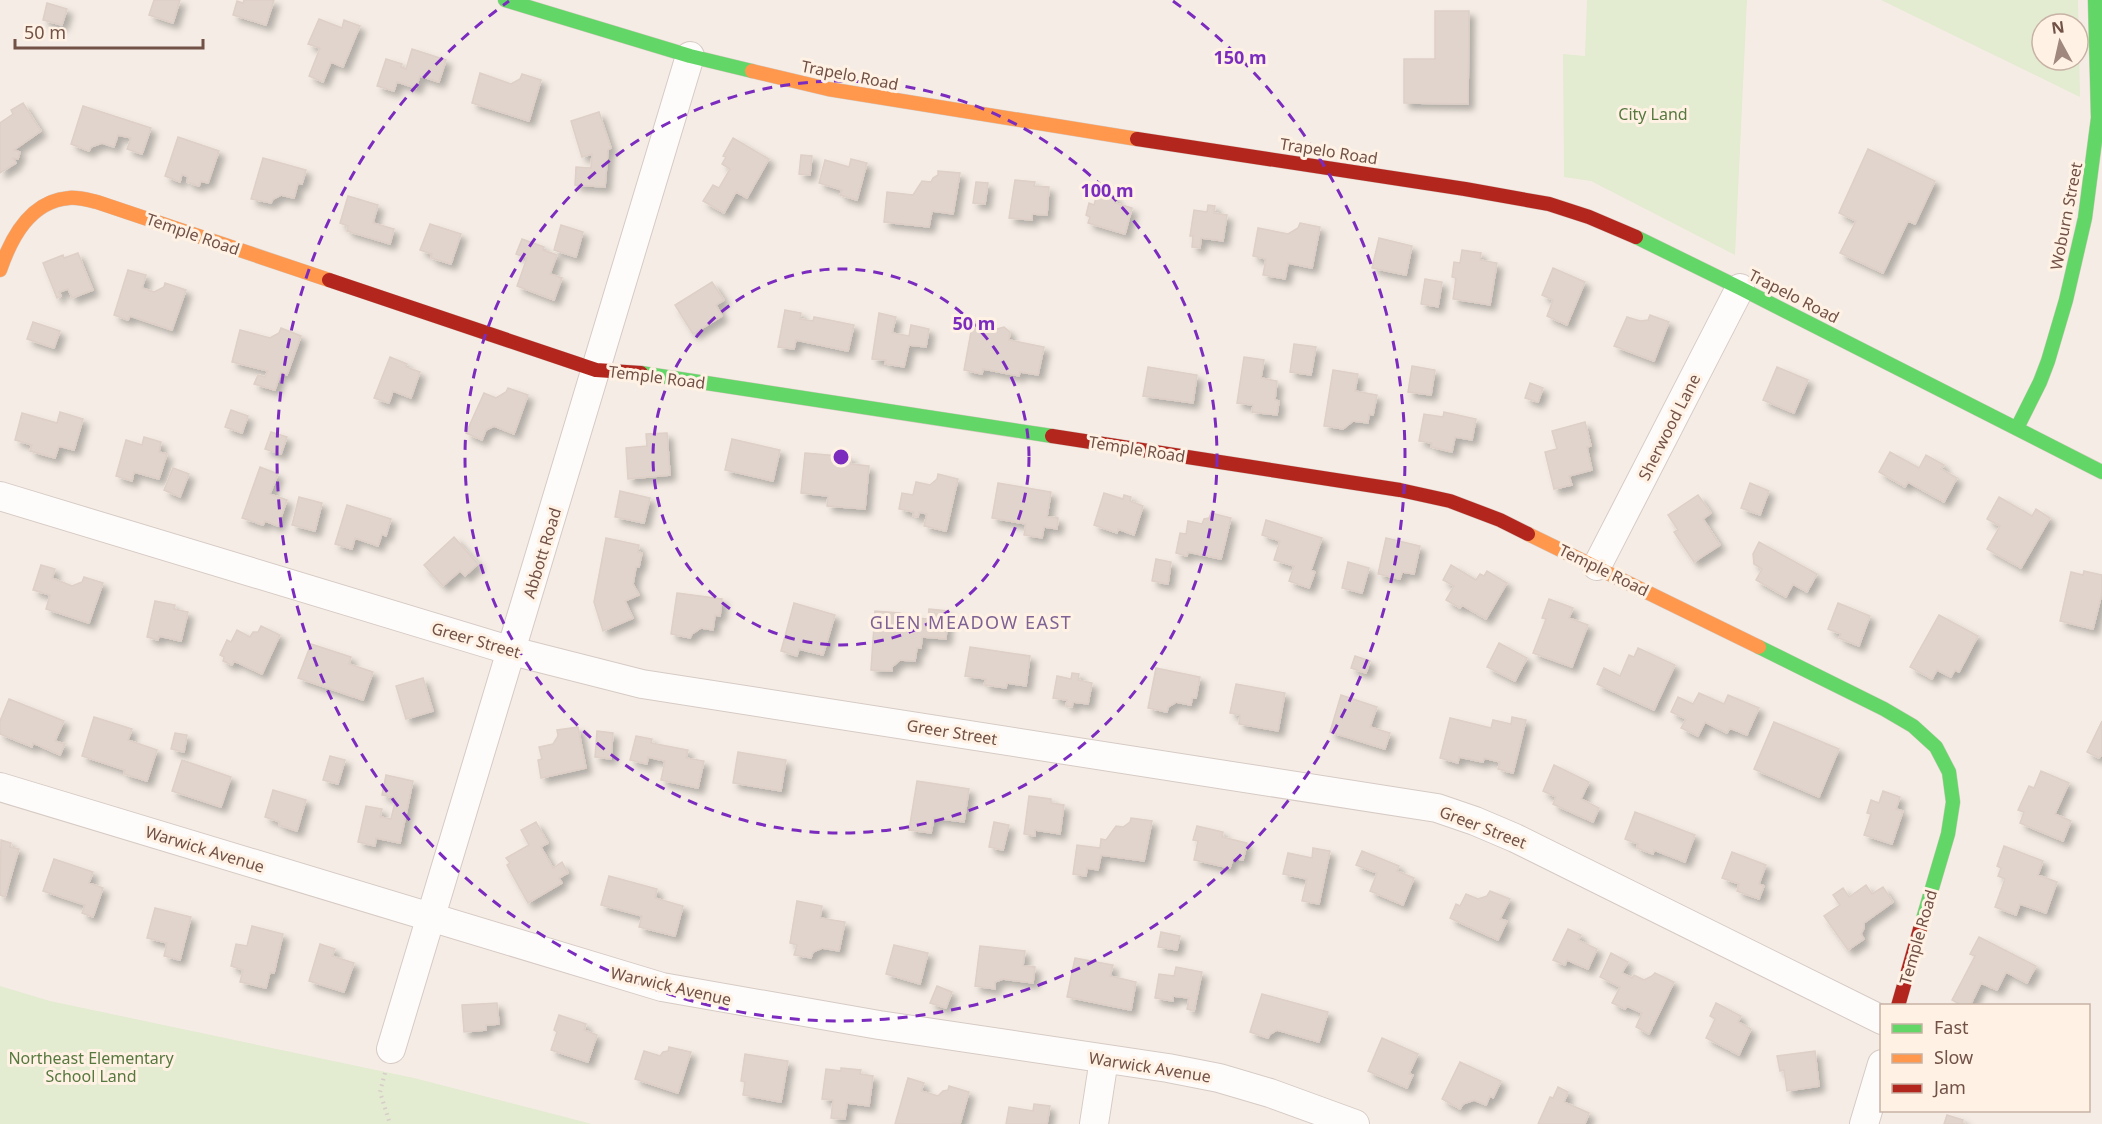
<svg xmlns="http://www.w3.org/2000/svg" width="2102" height="1124" viewBox="0 0 2102 1124" font-family="'Noto Sans',sans-serif">
<style>
.green{fill:#e3ebd0;fill-rule:evenodd}
.building{fill:#e1d4cd;stroke:#decfc7;stroke-width:1.5;filter:url(#shadow)}
.lines{fill:none;stroke-linecap:round;stroke-linejoin:round}
.street-casing{stroke:#d6cac4;stroke-width:30}
.fast-casing{stroke:#d6c9c2;stroke-width:15}
.slow-casing{stroke:#d6c9c2;stroke-width:15}
.jam-casing{stroke:#d6c9c2;stroke-width:15}
.path{stroke:#d7ccc9;stroke-width:4;stroke-dasharray:1.5 4.5;stroke-linecap:butt}
.street{stroke:#fefcfb;stroke-width:28}
.fast{stroke:#63d668;stroke-width:14}
.slow{stroke:#ff974d;stroke-width:14}
.jam{stroke:#b3261e;stroke-width:14}
.ring{fill:none;stroke:#7b2cbf;stroke-width:3;stroke-dasharray:10 8}
.labels{text-anchor:middle;stroke-width:6;stroke-linejoin:round;paint-order:stroke}
.street-label{font-size:16px;fill:#725147;stroke:#fff2e4}
.park-label{font-size:16px;fill:#56783f;stroke:#fff2e4}
.neighbourhood-label{font-size:18px;letter-spacing:1.5px;fill:#7e6295;stroke:#fff2e4}
.centre{fill:#7b2cbf;stroke:#fff2e4;stroke-width:3}
.ring-label{font-size:18px;text-anchor:middle;font-weight:bold;fill:#7b2cbf;stroke:#fff2e4;stroke-width:6;stroke-linejoin:round;paint-order:stroke}
</style>
<defs>
<filter id="shadow"><feDropShadow dx="5.5" dy="5.5" stdDeviation="3" flood-color="#0004"/></filter>
</defs>
<rect width="100%" height="100%" fill="#f5ede5"/>
<path class="green" d="M1587 0H1747L1735 255 1591 181 1564 177 1563 54 1585 56Z
M1881 0H2078L2080 97ZM2042 24H2078V60H2042Z
M0 986 50 1001 414 1078 592 1124H0Z"/>
<path class="building" d="M154 0H180L173 23 149 15Z
M244 0H274L266 25 233 15 237 1 243 3Z
M47 3 67 9 62 25 43 20Z
M1435 11H1469L1468 104 1404 103V59H1435Z
M319 19 342 28 344 20 360 26 343 67 331 62 323 82 309 76 320 48 308 44Z
M412 49 446 60 439 82 420 76 416 88 397 82 394 91 377 86 386 59 402 64 401 67 406 69Z
M480 73 511 84 520 79 522 74 541 80 529 121 472 103Z
M23 103 41 131 14 150 20 152 18 159 13 158 16 163 0 173V123L13 114 11 110Z
M83 106 151 128 142 154 127 149 131 138 118 135 114 147 102 143 91 147 89 151 71 144Z
M599 112 611 148 608 150 605 187 575 185 576 167 591 168 592 154 582 157 571 121Z
M178 137 219 151 208 183 201 181 199 186 187 182 188 177 182 174 180 182 165 176Z
M733 138 769 159 747 198 736 192 724 213 703 201 713 185 719 188 730 169 722 164 726 157 723 156Z
M1868 149 1935 181 1915 224 1908 221 1883 273 1840 253 1856 221 1839 213Z
M801 155 812 156 810 175 799 174Z
M263 158 306 170 302 184 298 183 294 198 281 195 273 199 271 203 251 199Z
M851 159 867 163 857 200 840 195 842 190 819 183 825 160 849 167Z
M938 171 960 173 953 214 932 211 929 227 884 222 887 192 913 195 922 181 931 182 933 178 938 175Z
M1015 180 1035 182 1034 186 1049 187 1047 215 1032 214V220L1009 218Z
M976 182 988 183 985 204 973 203Z
M1098 191 1116 197 1115 203 1132 208 1125 234 1088 223 1090 217 1086 215 1089 203 1094 205Z
M348 196 378 205 373 223 394 229 390 244 347 231 348 226 340 223Z
M1208 205 1215 206 1214 213 1227 215 1223 241 1201 238 1200 248 1192 247 1193 236H1190L1194 210 1207 212Z
M1300 223 1320 227 1312 268 1288 263 1285 279 1263 275 1266 259 1253 256 1258 228 1288 234 1298 228Z
M430 224 461 234 451 264 431 258 432 254 420 250Z
M561 225 583 232 576 257 554 250Z
M1379 238 1412 246 1406 275 1372 268Z
M522 239 544 247 543 250 557 255 550 274 562 278 554 300 517 286 527 258 516 254Z
M1462 250 1481 253 1480 260 1497 263 1490 305 1453 299 1456 278 1452 277 1454 262 1460 263Z
M78 253 93 290 72 298 68 289 59 292 61 296 57 298 43 263 63 255 64 258Z
M1553 268 1585 282 1567 325 1547 316 1553 300 1542 295Z
M128 270 146 275 142 288 154 292 164 287 165 283 186 290 172 330 130 316 128 320 114 315Z
M1425 279 1442 282 1438 307 1421 304Z
M712 282 724 300 716 305 722 316 693 334 675 305Z
M785 310 801 313 800 319 813 321 814 317 854 325 848 351 796 340 794 349 778 347Z
M879 313 896 317 892 333 909 336 911 325 929 329 926 347 909 345 904 367 885 364 886 360 872 359Z
M1650 315 1669 322 1654 361 1614 346 1627 317 1640 321 1648 320Z
M973 321 986 324 988 328 997 329 1004 327 1010 332 1009 340 1044 347 1038 375 1020 372 1019 376 983 369 982 374 964 370Z
M33 322 60 331 54 348 27 339Z
M281 328 301 336 287 375 281 372 275 390 254 384 258 375 265 377 268 371 232 362 240 330 270 338 279 333Z
M1294 344 1316 347 1311 375 1290 372Z
M390 357 407 364 406 367 420 372 411 398 393 391 389 403 374 398Z
M1244 357 1264 360 1261 378 1277 381 1275 400 1279 401 1277 415 1252 412 1253 405 1237 403Z
M1412 366 1435 370 1431 395 1408 392Z
M1148 367 1197 375 1193 403 1143 396Z
M1777 367 1808 380 1794 413 1763 400Z
M1333 370 1358 374 1355 391 1377 395 1373 415 1369 414 1368 423 1353 421 1343 429 1324 426Z
M1530 383 1543 388 1538 402 1525 398Z
M508 388 528 395 514 434 494 426 486 430 482 440 466 433 484 393 496 398 506 392Z
M231 410 248 416 242 433 225 427Z
M60 412 83 419 74 450 59 446 55 458 30 451 32 445 15 440 22 413 57 423Z
M1444 412 1476 419 1472 440 1455 437 1452 452 1431 447 1432 443 1419 441 1424 414 1443 417Z
M1585 422 1591 446 1587 447 1592 470 1569 476 1572 485 1554 489 1545 452 1557 449 1552 431Z
M271 432 287 437 281 454 265 449Z
M667 433 670 475 628 479 626 448 647 446 646 434Z
M144 437 161 442 159 452 167 454 159 479 134 472 132 481 116 476 126 440 142 445Z
M732 439 780 450 773 481 725 470Z
M1890 452 1919 468 1926 455 1944 465 1941 469 1957 478 1944 502 1908 482 1905 487 1879 472Z
M805 453 851 457V464L869 466 865 509 827 506 828 496 801 493Z
M260 467 278 474 270 494 287 500 278 526 265 521 263 525 242 518Z
M173 468 189 474 180 497 164 490Z
M938 474 958 479 946 531 924 526 927 514 919 512 918 517 913 516 914 512 899 509 902 493 913 495 916 482 930 485 937 479Z
M998 483 1051 492 1047 517 1058 518 1057 529 1044 527 1042 538 1024 535 1026 524 992 518Z
M1750 483 1769 491 1760 515 1741 508Z
M620 491 650 498 644 523 615 517Z
M1104 493 1123 499 1124 495 1131 497 1130 501 1143 506 1134 535 1118 529 1117 533 1094 525Z
M1698 495 1711 513 1703 519 1720 545 1694 562 1674 532 1678 530 1668 515Z
M299 497 322 503 315 531 292 525Z
M1999 497 2032 516 2036 509 2050 518 2021 568 1987 549 2000 526 1987 519Z
M347 505 391 519 386 536 382 534 378 546 355 538 352 549 335 544Z
M1211 513 1231 518 1221 559 1188 552 1187 556 1176 553 1180 533 1186 534 1188 521 1202 524 1204 519 1209 518Z
M1266 520 1322 538 1311 570 1315 572 1309 588 1289 581 1294 566 1274 560 1280 541 1262 535Z
M454 537 478 564 465 576 460 571 443 586 424 565Z
M606 538 639 545 638 552 642 553 639 567H636L633 584 639 595 625 601 633 618 603 631 594 602Z
M1386 538 1420 546 1414 574 1402 572 1400 579 1378 574Z
M1759 542 1817 574 1807 592 1793 584 1786 597 1756 580 1762 569 1754 564 1753 554Z
M1156 559 1171 562 1168 584 1152 581Z
M1348 562 1369 568 1362 593 1342 588Z
M41 565 55 569 52 578 72 586 82 582 84 577 103 583 89 623 46 609 50 595 33 590Z
M1451 565 1476 580 1480 574 1484 576 1487 571 1507 583 1486 619 1462 605 1460 608 1446 600 1454 586 1443 580Z
M2084 571 2102 575V593L2093 629 2060 621 2071 572 2083 575Z
M677 593 722 599 720 616 715 615 713 630 701 628 692 634 690 638 671 634Z
M1549 599 1573 608 1569 618 1588 625 1572 667 1533 653 1546 619 1542 618Z
M155 601 175 605 174 609 188 612 181 641 159 636 158 640 147 637Z
M794 603 835 615 823 655 799 649 797 656 781 651Z
M1838 603 1870 616 1859 646 1839 638 1841 634 1828 629Z
M929 609 948 611 946 639 922 637 921 648H917L915 661 900 660 892 667V671L871 670 875 611 900 613 899 625 907 626V617L928 619Z
M1939 615 1978 636 1959 672 1955 670 1951 677 1937 670 1932 679 1910 667Z
M261 626 280 635 262 674 234 661 232 665 223 661 224 657 220 655 227 640 231 642 237 630 250 637 253 632H258Z
M1499 643 1527 658 1515 681 1487 667Z
M311 644 351 657 349 664 373 672 363 700 298 678Z
M970 647 1030 656 1026 686 1007 683 1006 688 984 685 986 679 965 676Z
M1638 648 1675 665 1654 710 1597 684 1604 668 1620 676 1629 655 1634 657Z
M1355 656 1370 661 1366 673 1351 668Z
M1156 668 1200 677 1196 698H1192L1191 705 1176 702 1168 707 1167 712 1148 708Z
M1072 673 1079 674 1078 680 1092 683 1088 704 1073 702 1072 707 1066 706 1067 700 1053 698 1057 676 1071 679Z
M423 678 433 711 406 719 396 686Z
M1236 684 1285 693 1278 731 1239 724 1240 715 1230 713Z
M1699 693 1724 704 1728 695 1759 708 1747 735 1730 728 1727 733 1705 722 1698 736 1681 728 1686 719 1671 712 1678 697 1693 704Z
M1341 695 1377 707 1370 727 1390 733 1385 749 1330 732Z
M9 699 64 721 55 741 65 744 60 755 33 743 32 747 0 734V721Z
M94 717 132 729 128 740 157 750 147 781 124 774 125 770 82 756Z
M1512 717 1526 720 1513 773 1498 769 1500 762 1484 758 1483 762 1459 757 1458 763 1440 758 1450 718 1491 728 1493 720 1511 724Z
M2102 721V755L2099 758 2087 752Z
M1774 722 1839 749 1819 797 1754 769Z
M578 727 586 768 541 778 538 760 542 759 539 747 553 744 558 736 557 730Z
M597 731 613 733 611 759 595 757Z
M175 733 187 735 184 752 171 749Z
M636 736 652 739 651 743 688 750 686 758 704 761 698 788 661 780 665 761 648 757 647 764 630 760Z
M738 752 786 760 781 791 733 783Z
M330 756 345 760 338 784 323 780Z
M182 760 231 777 221 807 172 791Z
M1554 765 1589 782 1581 799 1599 808 1593 822 1553 804 1556 797 1543 791Z
M2041 771 2069 783 2055 814 2071 821 2063 841 2020 823 2024 812 2018 810 2029 786 2034 788Z
M386 775 413 781 400 843 376 838 375 846 358 842 366 806 382 809 380 817 391 819 396 798 382 795Z
M917 781 969 789 964 822 934 818 931 833 909 830Z
M273 790 306 800 297 831 279 825 280 822 265 817Z
M1883 791 1900 797 1896 809 1903 811 1892 844 1864 835 1871 814 1867 813 1871 800 1879 803Z
M1029 796 1051 799V803L1064 805 1060 834 1035 830V836L1024 834Z
M1635 812 1695 835 1685 862 1654 850 1653 854 1637 848 1638 844 1625 839Z
M1131 818 1152 821 1144 861 1101 855 1098 870 1087 868 1086 876 1073 874 1077 845 1100 848 1101 839 1106 840 1116 826 1123 827 1130 822Z
M536 822 548 843 541 847 553 868 562 862 568 873 559 878 562 883 528 903 507 865 510 863 506 858 529 845 521 830Z
M994 822 1009 825 1003 850 989 847Z
M1197 826 1223 832 1222 837 1247 843 1243 860 1233 858 1230 868 1194 860 1198 841 1193 840Z
M1 840 11 843 10 847 19 849 5 897 0 895Z
M2004 846 2043 861 2038 875 2057 882 2046 913 2020 904 2016 915 1995 907 2005 879 1998 876 2001 868 1997 866Z
M1313 848 1330 851 1319 904 1302 901 1307 879 1283 874 1288 853 1312 858Z
M1362 851 1399 866 1397 871 1414 878 1403 905 1370 891 1377 873 1356 865Z
M1732 852 1766 865 1759 884 1764 886 1759 899 1737 891 1739 884 1722 878Z
M54 859 93 872 89 883 103 888 93 917 82 913 85 905 43 891Z
M609 876 657 889 655 898 683 906 675 936 639 927 642 916 601 905Z
M1866 885 1872 894 1883 887 1893 902 1864 923V928L1861 934 1864 939 1848 950 1824 916 1840 905 1833 895 1843 888 1849 897Z
M1490 891 1510 899 1500 919 1507 921 1498 940 1450 918 1456 904 1460 906 1466 894 1478 899 1487 896Z
M797 901 822 906 820 918 845 922 839 951 822 948 813 952 811 958 794 955 797 945 790 943Z
M155 908 191 917 180 960 164 956 167 943 147 938Z
M252 926 283 934 274 973 270 972 266 988 240 982 243 970 231 966 236 944 247 946Z
M1568 929 1581 935 1578 940 1597 949 1588 969 1567 960 1565 965 1553 960Z
M1161 932 1180 936 1177 950 1158 947Z
M1979 937 2036 966 2027 983 2006 972 1997 990 1981 983 1970 1006H1963L1952 1000 1975 956 1970 954Z
M320 944 335 949 332 956 354 963 344 992 309 981Z
M894 945 928 953 920 984 886 974Z
M980 946 1025 951 1023 966 1035 967 1033 983 1003 979 995 982V989L975 986Z
M1611 953 1628 962 1622 973 1632 978 1634 975 1644 980 1652 976 1655 973 1674 982 1649 1034 1636 1027 1642 1013 1627 1006 1625 1009 1612 1003 1620 987 1600 977Z
M1075 958 1113 965 1110 976 1136 982 1131 1010 1067 997Z
M1176 967 1202 972 1194 1011 1187 1009 1189 998 1173 996V1001L1155 998 1159 974 1174 976Z
M937 986 952 992 946 1008 930 1003Z
M1262 994 1328 1012 1319 1042 1277 1030 1270 1034 1268 1038 1250 1032Z
M497 1003 499 1024 486 1025V1030L464 1032 462 1005Z
M1716 1003 1741 1016 1738 1022 1751 1029 1739 1055 1706 1038 1715 1019 1710 1016Z
M559 1015 586 1024 584 1030 597 1035 588 1062 551 1050 557 1032 554 1030Z
M1382 1038 1418 1054 1409 1074 1413 1075 1407 1088 1368 1071Z
M669 1047 691 1052 678 1093 635 1079 644 1051 660 1056 663 1052 668 1051Z
M1815 1051 1819 1086 1787 1091 1784 1070 1780 1071 1777 1056Z
M745 1054 788 1061 781 1102 743 1095 745 1082 741 1081Z
M1460 1062 1501 1081 1493 1098 1490 1096 1486 1105 1474 1100 1463 1104 1460 1109 1442 1099Z
M841 1068 861 1070 860 1074 873 1076 869 1106 847 1103 845 1119 831 1118 833 1100 822 1099 826 1069 841 1071Z
M908 1078 924 1083 921 1091 938 1096 943 1091 948 1090 949 1086 969 1092 960 1124H895Z
M1558 1087 1568 1092 1564 1102 1589 1113 1585 1124H1538L1550 1097 1553 1098Z
M1034 1104 1050 1106 1047 1124H1006L1009 1107 1033 1111Z
M1947 1115 1963 1120 1962 1123 1965 1124H1944Z"/>
<g class="lines">
<defs>
<path id="street" d="M0 496 512 651 642 684 1437 808 1475 821 1515 838 1882 1020
M1597 566 1740 288
M0 787 662 987 879 1025 1168 1068 1219 1078 1270 1093 1355 1124
M391 1049 690 56
M1094 1124 1104 1059
M1864 1124 1882 1064"/>
<path id="fast" d="M505 0 690 56 752 71
M1636 237 1740 288 2102 472
M641 373 1052 436
M2017 428 2040 382 2048 361 2066 300 2085 218 2098 118 2095 0
M1759 647 1884 709 1913 726 1936 747 1949 772 1953 802 1948 834 1920 929"/>
<path id="slow" d="M752 71 828 89 1137 139
M0 270C11 238 30 201 69 198 78 197 88 200 97 202L329 280
M1528 534 1759 647"/>
<path id="jam" d="M1137 139 1465 189 1549 204 1589 217 1636 237
M329 280 596 370 641 373
M1052 436 1400 490 1450 501 1500 520 1528 534
M1898 1006 1920 929"/>
</defs>
<use href="#street" class="street-casing"/>
<use href="#fast" class="fast-casing"/>
<use href="#slow" class="slow-casing"/>
<use href="#jam" class="jam-casing"/>
<path class="path" d="M385 1073 380 1092 390 1124"/>
<use href="#street" class="street"/>
<use href="#fast" class="fast"/>
<use href="#slow" class="slow"/>
<use href="#jam" class="jam"/>
</g>
<g class="ring">
<circle cx="841" cy="457" r="188"/>
<circle cx="841" cy="457" r="376"/>
<path d="M1173 1A564 564 0 1 1 509 1"/>
</g>
<g class="labels">
<g class="street-label">
<text transform="translate(850 75) rotate(11)" y="6">Trapelo Road</text>
<text transform="translate(1329 151) rotate(9)" y="6">Trapelo Road</text>
<text transform="translate(2066 216) rotate(-79)" y="6">Woburn Street</text>
<text transform="translate(193 234) rotate(19)" y="6">Temple Road</text>
<text transform="translate(1794 296) rotate(27)" y="6">Trapelo Road</text>
<text transform="translate(657 377) rotate(7)" y="6">Temple Road</text>
<text transform="translate(1669 427) rotate(-63)" y="6">Sherwood Lane</text>
<text transform="translate(1137 449) rotate(9)" y="6">Temple Road</text>
<text transform="translate(542 553) rotate(-73)" y="6">Abbott Road</text>
<text transform="translate(1604 570) rotate(26)" y="6">Temple Road</text>
<text transform="translate(476 640) rotate(16)" y="6">Greer Street</text>
<text transform="translate(952 732) rotate(9)" y="6">Greer Street</text>
<text transform="translate(1483 827) rotate(21)" y="6">Greer Street</text>
<text transform="translate(205 849) rotate(17)" y="6">Warwick Avenue</text>
<text transform="translate(1918 937) rotate(-74)" y="6">Temple Road</text>
<text transform="translate(671 986) rotate(13)" y="6">Warwick Avenue</text>
<text transform="translate(1150 1067) rotate(9)" y="6">Warwick Avenue</text>
</g>
<g class="park-label">
<text x="1653" y="120">City Land</text>
<text x="91" y="1064">Northeast Elementary<tspan x="91" dy="18">School Land</tspan></text>
</g>
<g class="neighbourhood-label">
<text x="971" y="629">GLEN MEADOW EAST</text>
</g>
</g>
<circle cx="841" cy="457" r="9" class="centre"/>
<g class="ring-label">
<text x="1240" y="64">150 m</text>
<text x="1107" y="197">100 m</text>
<text x="974" y="330">50 m</text>
</g>
<rect x="1880" y="1004" width="210" height="108" fill="#fff2e4" stroke="#c7b2a5" stroke-width="1.5"/>
<rect x="1892" y="1024" width="30" height="9" fill="#63d668" stroke="#c7b2a5" stroke-width="1.5"/>
<text x="1934" y="1034" font-size="18" fill="#725147">Fast</text>
<rect x="1892" y="1054" width="30" height="9" fill="#ff974d" stroke="#c7b2a5" stroke-width="1.5"/>
<text x="1934" y="1064" font-size="18" fill="#725147">Slow</text>
<rect x="1892" y="1084" width="30" height="9" fill="#b3261e" stroke="#c7b2a5" stroke-width="1.5"/>
<text x="1934" y="1094" font-size="18" fill="#725147">Jam</text>
<g transform="translate(2060 42) rotate(352)"><circle r="28" fill="#fff2e4" stroke="#c7b2a5" stroke-width="1.5"/>
<path d="M0-4.5L10 22L0 15L-10 22Z" fill="#a0887e"/>
<text y="-9" font-size="16" font-weight="bold" text-anchor="middle" fill="#725147">N</text>
</g>
<path d="M15 39v9h188v-9" fill="none" stroke="#725147" stroke-width="3"/>
<text x="24" y="39" font-size="18" fill="#725147" stroke="#fff2e4" stroke-width="4.5" paint-order="stroke">50 m</text>
</svg>
